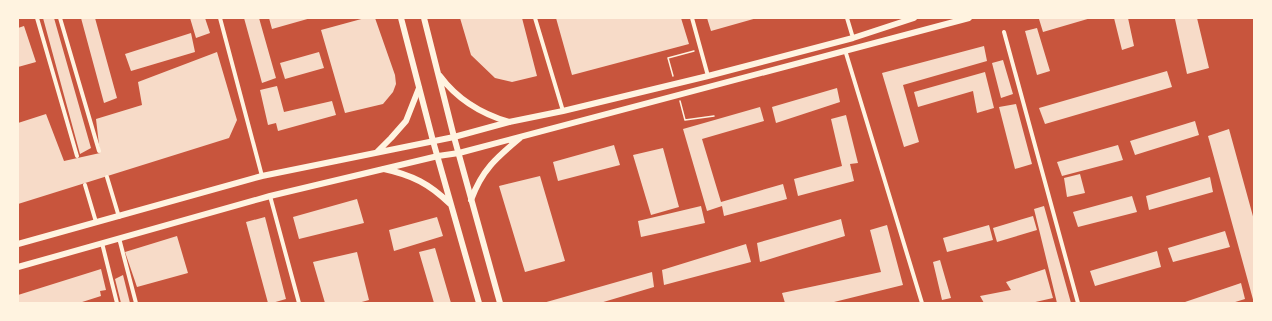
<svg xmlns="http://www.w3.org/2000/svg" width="1272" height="321" viewBox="0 0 1272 321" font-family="Barlow,sans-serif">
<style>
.building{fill:#f7dbc8}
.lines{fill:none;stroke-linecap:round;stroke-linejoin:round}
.path{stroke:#fff3e0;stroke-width:1.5}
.minor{stroke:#fff3e0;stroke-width:4}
.primary{stroke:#fff3e0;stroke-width:6}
.trunk{stroke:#fff3e0;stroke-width:6}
</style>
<rect width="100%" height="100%" fill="#c8553d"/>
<path class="building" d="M43 18H54L91 148 80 154Z
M81 18H95L117 98 104 103Z
M190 18H205L210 33 196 38Z
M244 18H259L276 78 262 83Z
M269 18H311L272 29Z
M365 18H375L395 75 396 84 393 92 383 104 345 113 321 30Z
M460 18H522L537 76 512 82 495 78 471 55Z
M556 18H681L689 44 572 75Z
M707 18H757L711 31Z
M1043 18H1091L1043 32 1039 19Z
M1114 18H1128L1134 46 1122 50Z
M1179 18H1197L1209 68 1187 74 1175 19Z
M24 26 36 62 18 67V28Z
M1037 28 1050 71 1037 75 1025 31Z
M191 33 195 52 131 71 125 54Z
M984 46 987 61 903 85 919 142 904 147 882 73Z
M217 52 237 120 229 138 18 204V123L46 114 64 161 100 153 96 119 142 105 138 82Z
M319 52 324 68 285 79 280 63Z
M1003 60 1013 94 1001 98 992 63Z
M1167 71 1172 87 1045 124 1039 108Z
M985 72 994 108 977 113 973 91 918 107 914 92Z
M277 86 284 112 332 101 336 115 278 131 276 123 268 125 260 90Z
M837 88 840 102 776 123 772 107Z
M1016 104 1032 164 1015 169 999 107Z
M760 107 764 121 702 139 721 202 783 184 787 199 724 216 722 206 707 211 683 129Z
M846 115 858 163 850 164 854 181 798 196 794 179 842 166 831 119Z
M1195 121 1199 135 1135 155 1130 141Z
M1229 129 1254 220V303L1208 136Z
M614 145 620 165 558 181 553 162Z
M1118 145 1123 160 1062 176 1057 162Z
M663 148 679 207 651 215 633 155Z
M1080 174 1085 193 1067 197 1064 178Z
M540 176 565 261 525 272 499 186Z
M1210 177 1213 192 1149 210 1146 196Z
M1132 196 1137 212 1078 227 1073 212Z
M357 199 364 223 299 239 293 217Z
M701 206 705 223 641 237 638 221Z
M1044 206 1071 303H1057L1034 209Z
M1033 216 1037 230 997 242 993 228Z
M265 217 286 299 272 303H268L246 222Z
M437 217 443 236 394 251 389 230Z
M841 219 845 236 760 262 757 243Z
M887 225 903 285 830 303H785L782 293 881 272 870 230Z
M989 225 993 240 947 252 943 238Z
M1225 231 1230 247 1173 262 1168 248Z
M177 236 188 273 137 287 125 252Z
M746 244 751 262 664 285 662 270Z
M435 248 451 303H434L419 252Z
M1157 251 1161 267 1095 286 1090 271Z
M357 252 369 300 358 303H325L313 262Z
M940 260 951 298 942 300 933 262Z
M101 269 106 290 100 291 101 296 79 303H18V295Z
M1045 269 1053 298 1031 303H984L980 296 1011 290 1006 282Z
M652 272 654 287 600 303H543Z
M123 275 130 303H121L115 279Z
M1241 283 1245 299 1232 303H1185V302Z"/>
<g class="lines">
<path class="path" d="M673 76 668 58 694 51
M680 101 685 120 714 116"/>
<path class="minor" d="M37 18 77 156
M60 18 99 151
M220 18 262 176
M535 18 563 111
M692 18 708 76
M847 18 853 38
M1004 32 1078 303
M845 50 922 303
M107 177 119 217
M85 185 96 222
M270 196 299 303
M119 238 136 303
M102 243 117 303"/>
<path class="primary" d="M377 152 391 138 406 121 419 88
M471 200C482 170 496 158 520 138
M18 244 262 176 454 137 509 122 563 111 708 76 853 38 914 18
M18 267 270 196 438 156 459 153 969 18"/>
<path class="trunk" d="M401 18 433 141 479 303
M424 18 454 137 500 303
M440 76C457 99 482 114 509 122
M384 169C412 175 430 184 450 204"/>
</g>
<rect width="1272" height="321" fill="none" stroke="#fff3e0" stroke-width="38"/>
</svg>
